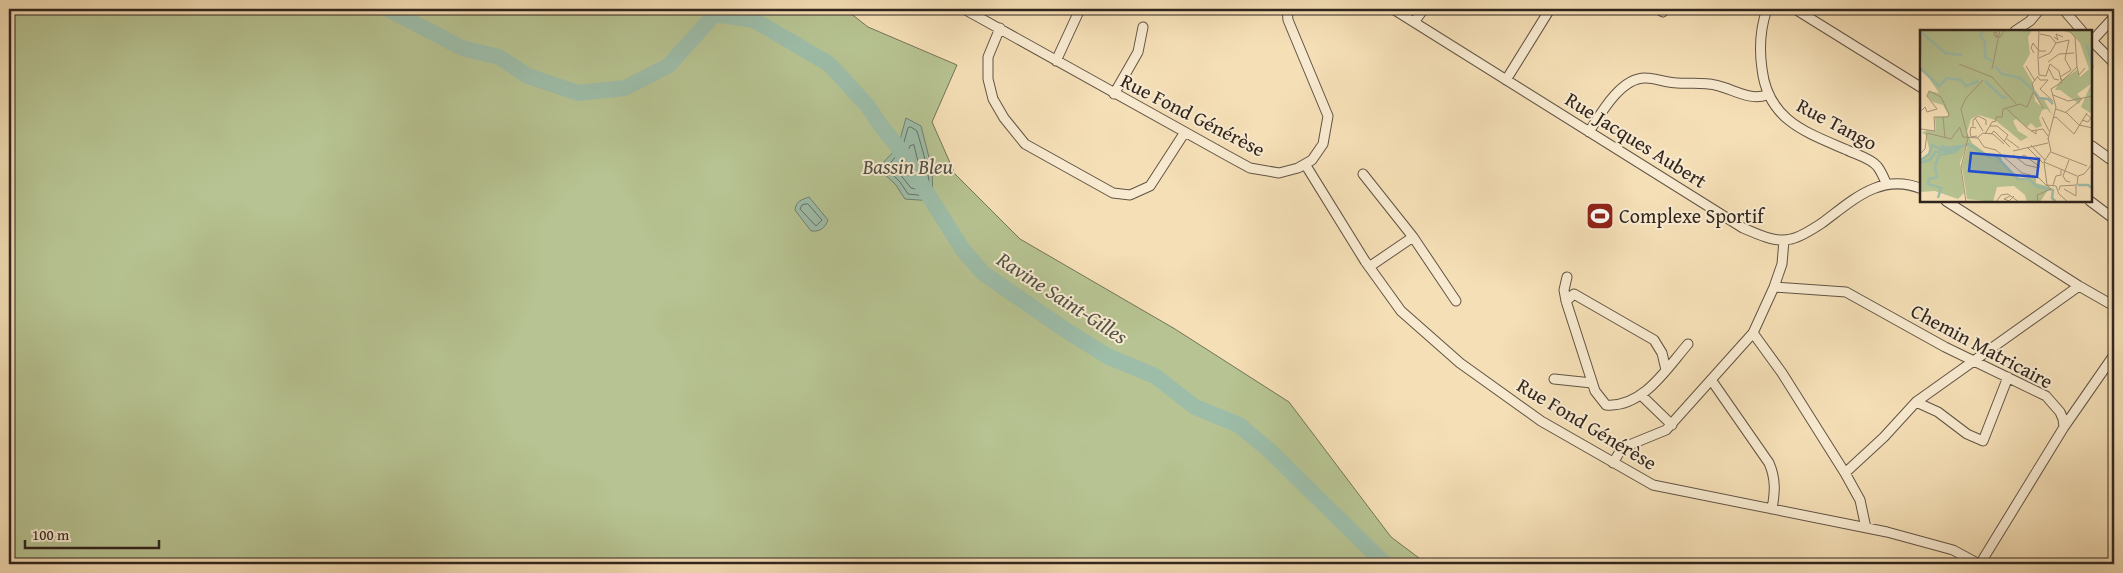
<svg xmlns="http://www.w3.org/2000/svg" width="2123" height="573" viewBox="0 0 2123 573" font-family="'Gentium Book Plus',serif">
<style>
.green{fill:#b7c392;stroke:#747458}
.water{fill:#9dbda9;stroke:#718071}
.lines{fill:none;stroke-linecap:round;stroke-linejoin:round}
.shore{stroke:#667164;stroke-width:1}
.river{stroke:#9dbda9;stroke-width:16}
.minor-casing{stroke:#615444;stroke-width:11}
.minor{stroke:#f8ead0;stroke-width:9}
.labels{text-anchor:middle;stroke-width:4;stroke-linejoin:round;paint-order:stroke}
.street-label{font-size:20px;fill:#30251e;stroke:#f8ead0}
.poi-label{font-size:20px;fill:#30251e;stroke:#f8ead0;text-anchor:start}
.water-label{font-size:21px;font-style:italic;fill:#515348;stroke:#f8ead0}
.inset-river{fill:none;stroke:#9dbda9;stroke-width:2.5}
.inset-road{fill:none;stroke:#a69579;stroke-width:1}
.view{fill:#1d4ed8;fill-opacity:0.15;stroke:#1d4ed8;stroke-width:2.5}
.inset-edge{fill:none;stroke:#30251e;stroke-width:2.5}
</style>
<rect width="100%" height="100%" fill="#f5dfb6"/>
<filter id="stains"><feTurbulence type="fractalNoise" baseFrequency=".004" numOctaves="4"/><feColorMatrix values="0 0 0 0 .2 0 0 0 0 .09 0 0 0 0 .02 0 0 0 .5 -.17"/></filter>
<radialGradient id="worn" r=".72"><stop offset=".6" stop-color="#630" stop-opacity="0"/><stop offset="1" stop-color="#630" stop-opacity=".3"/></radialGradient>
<path class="green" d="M9 9H568L574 10 588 9H845L868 27 957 65 932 122 955 174 1020 239 1175 329 1289 402 1391 537 1427 564H9Z"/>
<path class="water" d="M906 118 921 126 932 169 933 201 905 199 896 185 878 168 898 147Z
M809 197 828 220C825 228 820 232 811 231L795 210C796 201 801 200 809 197Z"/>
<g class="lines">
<path class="shore" d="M911 127 917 131C921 145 934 185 927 196L908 194 900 182 886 168 902 149 908 128Z
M914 145 920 170 922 187 920 190 911 188 895 168 907 153 910 146Z
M808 204 822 220 816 226 800 209 802 205Z"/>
<path class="river" d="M388 9 462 48 499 57 528 76 578 93 625 88 668 66 715 14 754 20 829 64 867 105 881 126 898 147 963 250 983 273 1064 329 1107 356 1155 376 1195 407 1239 425 1270 451 1385 564"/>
<defs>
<path id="minor" d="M964 9 1228 156 1250 168 1279 173 1298 168 1312 160 1323 144 1328 116 1288 20 1287 9
M1393 9 1743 228C1758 234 1774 243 1791 239 1801 237 1813 229 1822 223 1853 200 1881 172 1922 189
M1658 9 1663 12
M1767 9C1760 29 1759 48 1762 69 1768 120 1805 132 1847 150 1857 155 1870 158 1877 166 1881 171 1884 178 1886 183
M1795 9 1922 88
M2063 9 2082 31
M2114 17 2092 41 2114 63
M1414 22 1424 9
M1000 28 988 57V79L993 99 1004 118 1025 144 1113 193 1130 195 1150 186 1185 132
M2015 31 2030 21 2040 9
M1056 61 1080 9
M1506 80 1550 9
M1114 94 1138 52 1143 27
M1589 132C1601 113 1621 77 1646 78 1656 78 1666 83 1677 83 1689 84 1703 82 1715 85 1734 89 1748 101 1767 95
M2092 146 2114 162
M1305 164 1365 261 1401 311 1460 363 1541 421 1653 485 1887 532 1953 550 1979 564
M1363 174 1413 237 1456 301
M1946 201 2079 286 2114 306
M2090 201 2114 219
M1369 267 1413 237
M1567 277 1564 290 1566 301 1595 391 1606 405C1643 408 1667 368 1688 344
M1774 287 1846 292 1945 347 2046 396 2060 412 2063 419 2064 427
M1566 301 1574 294 1654 340 1662 353 1666 370
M1753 333 1782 373 1845 473 1860 500 1866 528
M1554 379 1592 383
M1712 381 1769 463C1776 479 1775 492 1772 509
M1641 395 1672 425
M1916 402 1938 412 1967 434 1983 441 2008 377
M1613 463 1622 448 1666 430 1753 333 1774 287 1782 264 1784 240
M1845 473 1884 437 1916 402 2079 286
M1980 564 2064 427 2114 355"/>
</defs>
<use href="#minor" class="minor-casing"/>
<use href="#minor" class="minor"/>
</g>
<defs>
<symbol id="stadium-square" viewBox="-11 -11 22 22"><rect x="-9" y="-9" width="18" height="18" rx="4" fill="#8f2418" stroke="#f8ead0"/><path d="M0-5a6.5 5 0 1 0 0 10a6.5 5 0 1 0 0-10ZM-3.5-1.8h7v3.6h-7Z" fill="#fff"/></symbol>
</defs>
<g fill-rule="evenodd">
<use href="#stadium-square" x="1584" y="200" width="32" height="32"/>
</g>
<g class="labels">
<g class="street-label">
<text transform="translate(1193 115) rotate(27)" y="7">Rue Fond Générèse</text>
<text transform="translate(1837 124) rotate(28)" y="7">Rue Tango</text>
<text transform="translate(1636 140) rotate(32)" y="7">Rue Jacques Aubert</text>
<text transform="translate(1982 346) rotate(28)" y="7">Chemin Matricaire</text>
<text transform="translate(1587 424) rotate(31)" y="7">Rue Fond Générèse</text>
</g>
<g class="poi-label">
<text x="1619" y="223">Complexe Sportif</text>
</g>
<g class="water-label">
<text x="908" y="174">Bassin Bleu</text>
<text transform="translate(1062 298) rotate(33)" y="7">Ravine Saint-Gilles</text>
</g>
</g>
<g transform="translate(1920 30)">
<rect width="172" height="172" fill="#f5dfb6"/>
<path d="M0 0H112L108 7 110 24 103 36 113 53 115 71 122 77 116 66 123 68 133 86 127 79 122 80 119 88 122 96 116 98 111 93 107 97 96 89 93 91 98 101 108 107 101 111 75 90 59 85 51 89 47 102 45 98 52 113 67 124 81 127 83 133 99 148H116V153L130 157 120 172H107L105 165 94 156 77 157 73 172 47 169 42 137 49 109 40 133 44 163 38 169 15 161 0 162V132L10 123 6 105 2 103 7 100 16 101 15 87 29 86 23 75 13 72 7 66 9 61 19 63 2 38ZM139 0H172V84L161 77 171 54 157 64 161 68 159 74 140 60H135L140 51 157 40 160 47 169 39 160 13 151 3Z" fill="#b7c392"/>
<path class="inset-river" d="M64 0 60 5 65 12V27L72 31M0 1 25 23 42 25M167 15 173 38M75 36 82 44 100 48 113 60M0 38 19 56 27 48 41 50 46 56 59 51M65 51 82 67 87 68M114 61 119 68 128 69 133 74M21 115 24 118 42 116M0 131 9 124 12 115 23 120 34 119M0 133 10 130 15 122 29 121 48 114 69 127 75 125 98 149H109L116 156 133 160 132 168 136 172M15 136 19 125 35 122 42 116M15 137 17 147 9 149 8 154 21 158 18 168M158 155H168L173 159"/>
<path class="inset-road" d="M120 4 130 6 136 13M134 7 138 10 136 4 143 7M76 8V6H77V3L74 2V5L78 7H80L85 0M114 23 111 18 113 13 119 21H126M118 28 119 45 126 46 130 34 139 41 141 50M118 28 119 0M119 28 130 23 136 13 149 10 145 29 151 40 140 47M128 32 139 24 154 23M39 34 72 47 97 75M106 36 115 51M157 37 159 45 165 38M72 39 80 0M129 39 134 49 139 50M118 47 120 50H128L120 59M142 51 157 37 155 7 148 0M120 59 133 71M114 63 123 78M133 65 148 71 173 66M86 78 106 97 116 104V100M136 79 147 83 159 95 173 98M0 82 5 77 7 82 17 79 7 66 9 61 21 67 29 84 28 87H14L15 101 1 99M146 82 162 69M23 87 25 108M122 87 129 101M55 88 63 101M133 88 136 87 154 104 167 83M162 90 168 92 171 88 166 84M53 96V90L58 86 66 90V95M70 96H77L88 105 84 112M40 98 43 107 58 108M56 98 51 97 50 102 51 107 57 106M111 101 123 99 128 106M65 104 72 92 76 91V87H82L83 79 100 74 107 77 114 60 112 54 118 46M71 104 74 101 90 117M57 108 63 103 73 104 84 114M58 108 64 117 76 120 102 143 118 147 127 156M87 109 99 118M128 109 136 77 131 59 142 52 141 48M111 115 125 130M107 117 123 133M93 121 128 113M131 122 167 136M0 124 5 119 7 103 31 109 40 97M93 125 106 135 119 138M99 129 104 125 120 137M149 130 143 146 146 151 150 152M124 132 157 146M127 155 136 156 139 164 148 172M133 155 136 146 141 145V140M144 159 156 166V156M139 160 140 156 157 155 158 146 164 144 173 133M90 166 84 169 89 171 94 166M46 172 41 138 48 108 41 79 46 68 63 50M76 172 81 165 88 164 99 172M118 172 117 165 131 159 127 155 124 132 131 121 128 108"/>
<path class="view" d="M51 123 119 129 117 147 49 141Z"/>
<rect width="172" height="172" class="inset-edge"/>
</g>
<rect width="2123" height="573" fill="none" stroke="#f5dfb6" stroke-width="30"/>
<rect x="10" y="10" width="2103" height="553" fill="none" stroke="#30251e" stroke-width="2.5"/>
<rect x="15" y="15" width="2093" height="543" fill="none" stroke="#30251e"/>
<path d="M25 540v8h134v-8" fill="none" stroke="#30251e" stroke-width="2.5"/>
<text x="32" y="540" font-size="15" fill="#30251e" stroke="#f8ead0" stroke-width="4" paint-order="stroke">100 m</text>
<rect width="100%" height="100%" filter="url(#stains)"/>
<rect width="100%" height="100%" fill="url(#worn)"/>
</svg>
